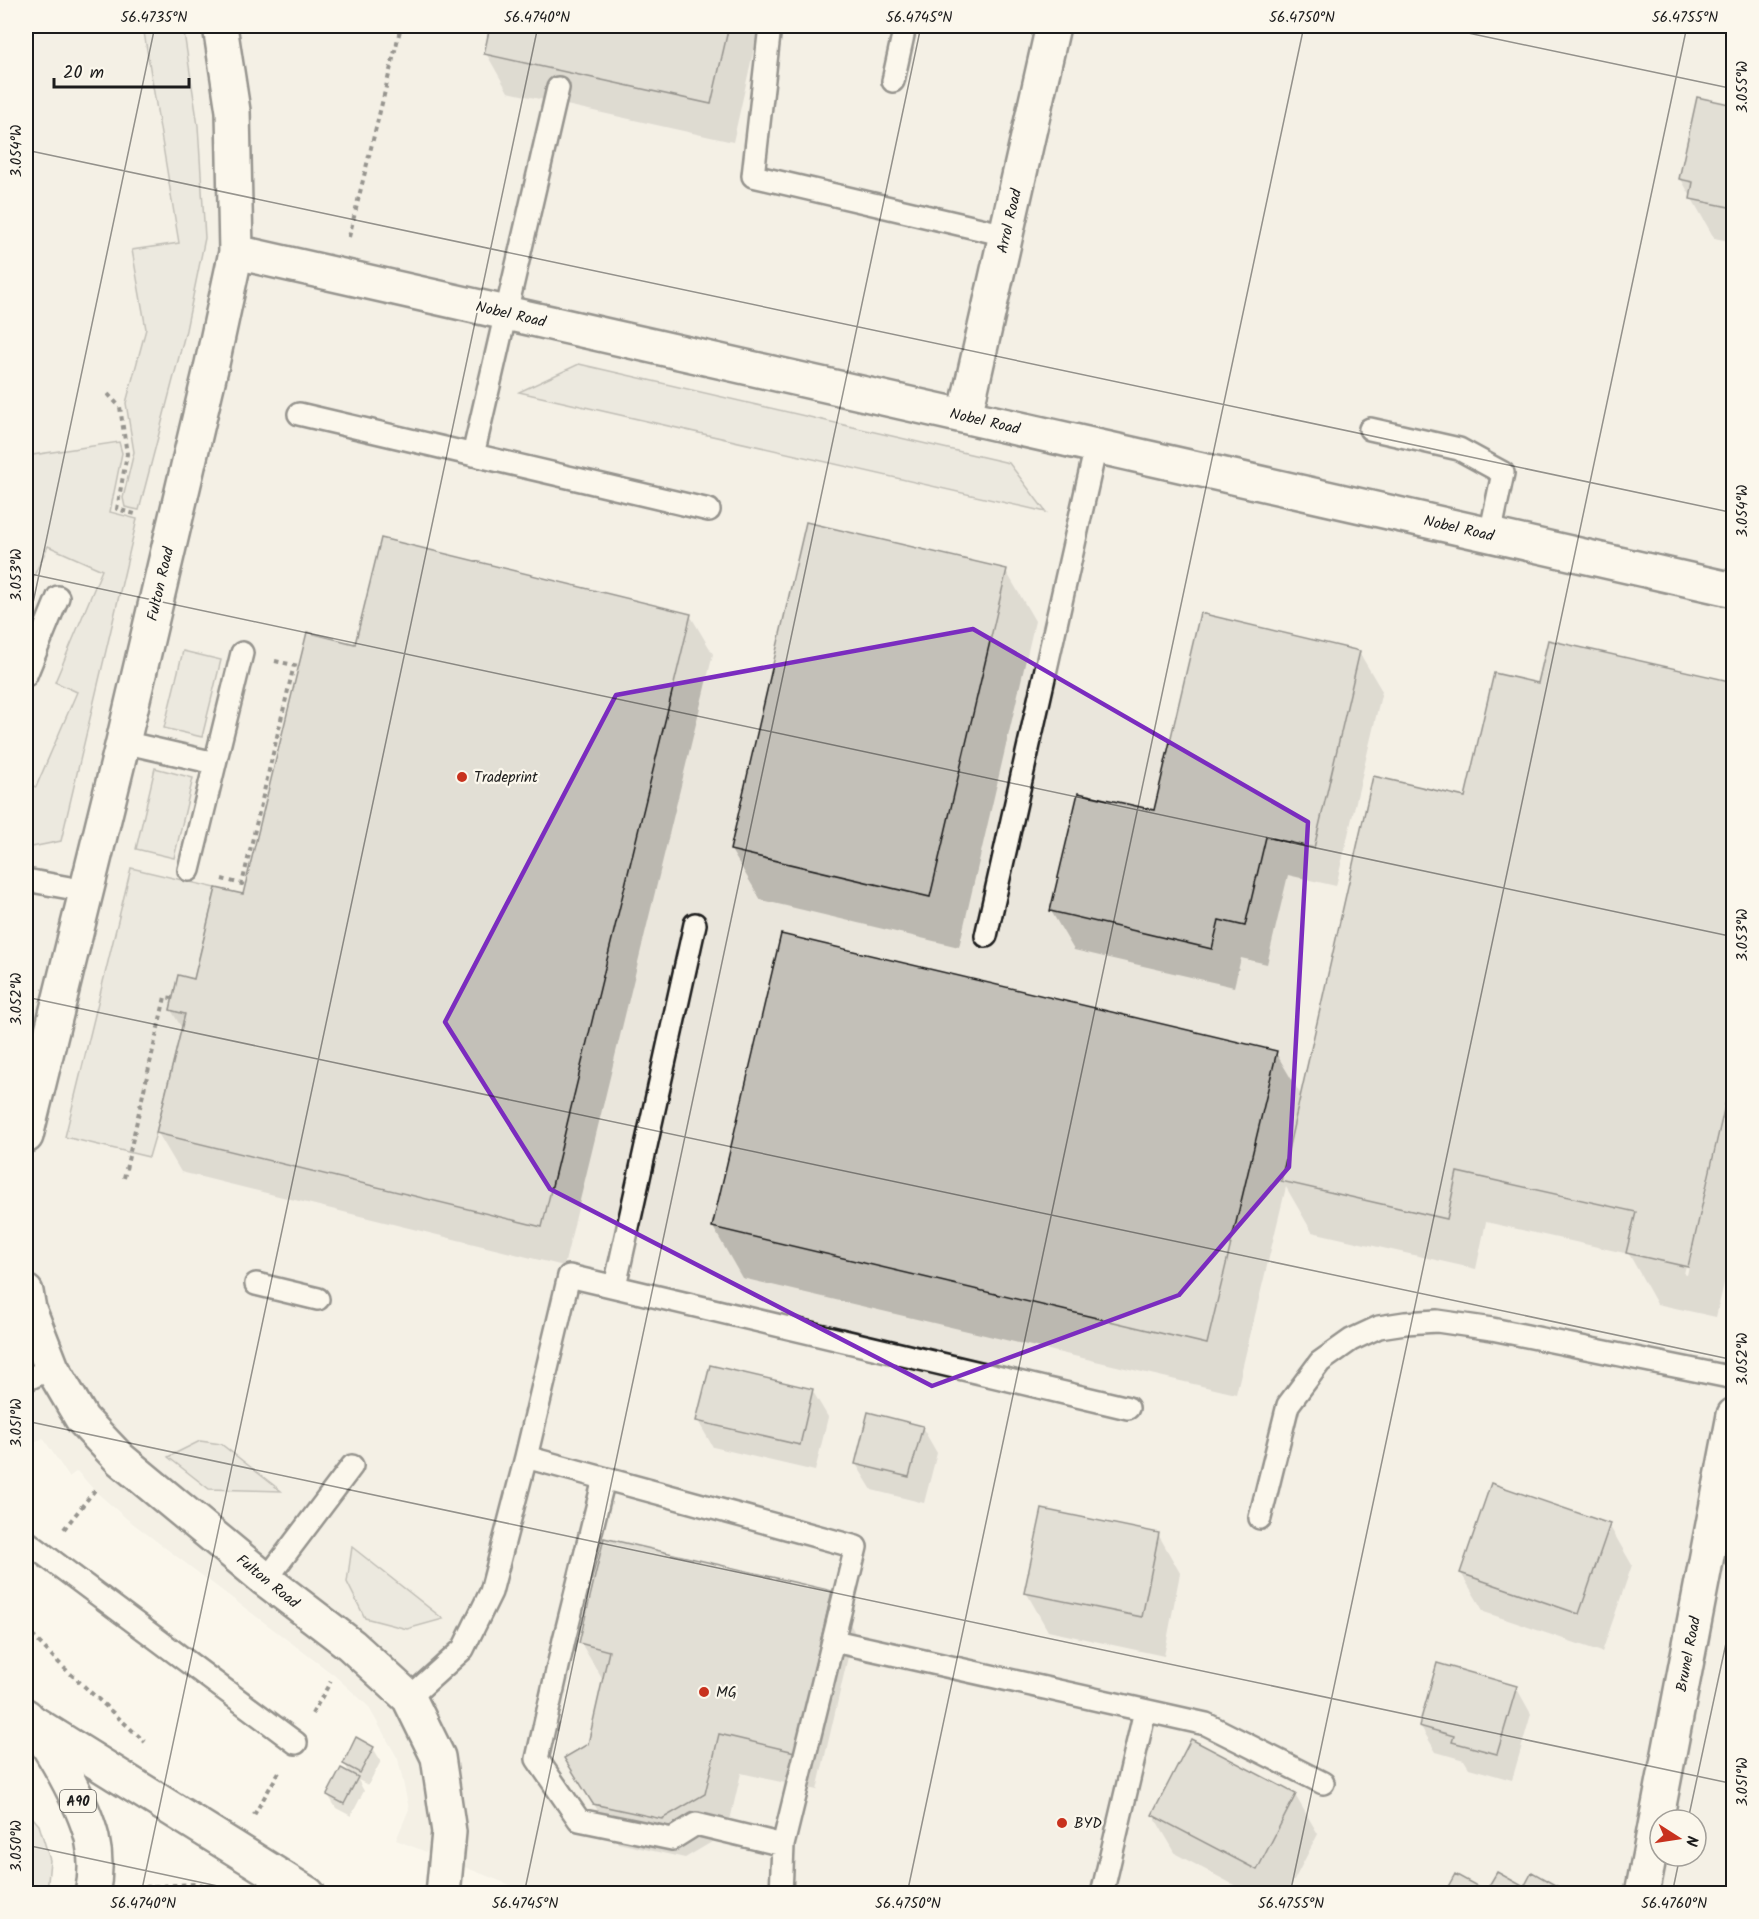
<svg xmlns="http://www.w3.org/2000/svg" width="1759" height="1919" viewBox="0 0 1759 1919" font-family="Kalam,sans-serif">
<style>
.built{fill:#eae6dc;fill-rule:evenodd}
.green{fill:#dad7ce;stroke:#7b7a75;stroke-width:1.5}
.shadow{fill:#0003}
.building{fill:#c3c0b8;stroke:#1c1c1c;stroke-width:1.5}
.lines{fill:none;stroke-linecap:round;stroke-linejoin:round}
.service-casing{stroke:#1c1c1c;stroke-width:26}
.minor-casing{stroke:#1c1c1c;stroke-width:38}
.tertiary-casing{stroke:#1c1c1c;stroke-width:38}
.trunk-casing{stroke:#1c1c1c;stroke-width:38}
.path{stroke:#1c1c1c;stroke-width:4;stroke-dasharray:4.5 4.5;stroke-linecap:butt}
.service{stroke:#fbf7ec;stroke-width:21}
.minor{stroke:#fbf7ec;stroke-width:33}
.tertiary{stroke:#fbf7ec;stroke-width:33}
.trunk{stroke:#fbf7ec;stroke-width:33}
.marked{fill:none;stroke:#7b2cbf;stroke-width:4.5;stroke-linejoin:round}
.ticks{fill:none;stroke:#1c1c1c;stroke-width:1.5;stroke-opacity:0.45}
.poi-dot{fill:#c8321e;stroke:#fbf7ec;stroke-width:2}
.labels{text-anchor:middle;stroke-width:4.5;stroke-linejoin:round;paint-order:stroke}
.shield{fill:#fbf7ec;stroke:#5f5e5a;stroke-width:1.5}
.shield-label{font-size:14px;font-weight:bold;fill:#1c1c1c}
.street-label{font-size:15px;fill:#1c1c1c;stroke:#fbf7ec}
.poi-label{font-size:15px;fill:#1c1c1c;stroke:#fbf7ec;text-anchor:start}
.neatline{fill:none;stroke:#1c1c1c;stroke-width:2}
.ticks-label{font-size:15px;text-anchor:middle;fill:#1c1c1c}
</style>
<rect width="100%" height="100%" fill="#fbf7ec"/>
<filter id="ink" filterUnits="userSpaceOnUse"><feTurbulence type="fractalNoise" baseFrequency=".0167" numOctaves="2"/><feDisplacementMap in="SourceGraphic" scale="12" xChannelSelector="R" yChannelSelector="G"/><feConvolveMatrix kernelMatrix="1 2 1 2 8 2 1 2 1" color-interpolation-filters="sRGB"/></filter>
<g filter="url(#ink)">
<path class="built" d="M26 26H1733V1893L528 1892 396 1840 409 1809 398 1759 368 1706 334 1675 127 1519 95 1491 77 1471 69 1477 43 1438 26 1448ZM1660 1820H1696V1856H1660Z"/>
<path class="green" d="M143 26H183L198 126 205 238 186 330 139 510 125 507 123 498 134 452 126 403 146 329 132 250 179 243Z
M579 364 1009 463 1046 512 519 392Z
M119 442 122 453 110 512 137 519 135 528 61 841 32 847 26 844V783L36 787 77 692 55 682 102 570 48 546 33 578 26 576V456Z
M183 651 221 660 202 737 164 728Z
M155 768 193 778 174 858 136 849Z
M131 868 216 888 194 979 178 976 170 1010 185 1014 156 1133 149 1157 65 1137Z
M200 1441 221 1444 281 1491 209 1489 168 1457Z
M352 1547 443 1619 407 1629 365 1618 347 1582Z
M26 1810 39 1825 50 1860 47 1893H26Z"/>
<path class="shadow" d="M492 26H759L733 142 508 92 486 53Z
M1734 107V242L1714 238 1681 179Z
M1006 571 1035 621 959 947 761 900 731 850Z
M690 615 713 654 564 1266 181 1172 158 1133 183 1030 171 1010 195 981 244 896 356 646Z
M1359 652 1382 691 1336 886 1288 875 1267 964 1241 958 1234 987 1074 950 1051 911 1155 812Z
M26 661 34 676 26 698Z
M1539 684 1734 1059 1684 1274 1687 1275 1734 1072V1242L1716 1317 1657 1304 1629 1254 1486 1222 1476 1269 1312 1232 1286 1187 1236 1394 742 1278 713 1227 1276 1053 1302 1097 1466 799Z
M812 1390 828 1417 815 1471 713 1447 698 1421Z
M922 1427 937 1453 924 1503 872 1490 856 1464Z
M1609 1525 1632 1565 1602 1652 1484 1612 1461 1573Z
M1158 1534 1180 1573 1164 1656 1048 1631 1026 1592Z
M831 1592 854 1631 817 1790 741 1773 727 1833 685 1858 618 1843 566 1759 589 1745 604 1682 581 1643Z
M1516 1687 1531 1714 1512 1780 1469 1768 1464 1760 1436 1752 1420 1725Z
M373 1748 381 1761 368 1785 358 1780 364 1791 351 1816 336 1808 328 1795 351 1776 345 1764Z
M1295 1795 1318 1834 1287 1894H1251L1176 1854 1153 1815Z"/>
<path class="building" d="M490 26H729L711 104 484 54Z
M1697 97 1734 105V208L1690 199 1693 182 1679 179Z
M806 522 1007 569 930 897 730 850Z
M381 538 691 614 542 1227 156 1133 185 1014 170 1010 178 975 194 979 216 888 243 894 307 632 355 644Z
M1200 613 1360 651 1314 848 1266 837 1245 926 1219 920 1212 949 1050 911 1078 793 1154 810Z
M1548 640 1734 682V1066L1688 1267 1626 1253 1636 1212 1457 1172 1447 1219 1281 1181 1373 776 1465 797 1494 673 1538 683Z
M781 934 1277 1051 1207 1344 712 1227Z
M710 1365 813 1389 800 1445 696 1421Z
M868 1412 923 1426 909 1477 855 1464Z
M1491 1483 1610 1524 1579 1614 1460 1573Z
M1042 1509 1159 1533 1142 1617 1024 1593Z
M604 1538 832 1591 795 1752 719 1734 705 1794 662 1819 593 1804 564 1758 588 1744 609 1651 579 1643Z
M1437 1663 1517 1686 1497 1754 1452 1742 1454 1736 1419 1726Z
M356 1737 374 1747 360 1773 343 1764Z
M1191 1739 1296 1794 1257 1870 1152 1815Z
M341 1768 358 1777 344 1804 327 1795Z
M1497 1872 1524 1887 1532 1872 1571 1894H1444L1455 1874 1486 1891Z"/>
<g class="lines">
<defs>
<path id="service" d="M770 26 753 176 1006 235
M893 81 905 26
M299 414 709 510
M1370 429 1459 449 1503 473 1490 535
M473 455 558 88
M26 675 58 597
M123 742 215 763
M189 870 242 653
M26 880 86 891
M986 936 1096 446
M256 1284 318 1299
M615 1286 695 924
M26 1380 52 1368
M526 1457 856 1547 783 1845 781 1894
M604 1479 564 1640 537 1759 579 1820 672 1839 696 1824 783 1845
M1260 1518 1288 1405 1320 1362 1351 1340 1379 1327 1405 1323 1437 1321 1492 1329 1734 1378
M26 1541 296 1743
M266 1580 352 1466
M834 1641 1206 1724 1323 1783
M409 1698 463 1649 491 1592 526 1457 569 1276 1128 1408
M1102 1894 1145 1711"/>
<path id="minor" d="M236 252 1734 590
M965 416 1053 26
M26 1136 123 742 212 364 236 252 233 111 220 26
M26 1292 29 1309 52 1368 82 1419 120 1459 266 1580 351 1645 409 1698 438 1757 449 1832 443 1894
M1642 1894 1734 1415"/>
<path id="tertiary" d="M29 1720 308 1894"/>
<path id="trunk" d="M26 1716C50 1743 83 1803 92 1838 96 1856 96 1876 92 1894"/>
</defs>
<use href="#service" class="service-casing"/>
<use href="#minor" class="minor-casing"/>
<use href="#tertiary" class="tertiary-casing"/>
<use href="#trunk" class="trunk-casing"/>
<path class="path" d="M349 237 401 26
M108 394 120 407 127 454 117 509 135 514
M275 661 299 666
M222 879 242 884 294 665
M124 1178 165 997 172 998
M64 1529 95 1490
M26 1629 62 1666 145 1742
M312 1714 331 1681
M254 1815 279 1772
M144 1894 143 1887 194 1884 218 1887"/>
<use href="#service" class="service"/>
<use href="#minor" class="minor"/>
<use href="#tertiary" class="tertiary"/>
<use href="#trunk" class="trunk"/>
</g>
</g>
<path d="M0 0H1759V1919H0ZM973 629 1308 822 1289 1167 1179 1295 932 1386 550 1189 445 1022 616 695Z" fill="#fbf7ec" fill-opacity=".55" fill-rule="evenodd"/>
<path class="marked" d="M973 629 1308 822 1289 1167 1179 1295 932 1386 550 1189 445 1022 616 695Z"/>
<path class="ticks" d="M1435 26 1734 89M26 150 1734 513M26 573 1734 937M26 636 155 26M26 997 1734 1360M26 1421 1734 1784M1688 1820 1734 1606M26 1845 255 1894M141 1894 538 26M524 1894 921 26M907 1894 1304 26M1290 1894 1687 26M1672 1894 1680 1856"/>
<g class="poi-dot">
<circle cx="462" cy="777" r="6"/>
<circle cx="704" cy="1692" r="6"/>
<circle cx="1062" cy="1823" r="6"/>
</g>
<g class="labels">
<rect class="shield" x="60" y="1790" width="36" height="22" rx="4.5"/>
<g class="shield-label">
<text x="78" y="1806">A90</text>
</g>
<g class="street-label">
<text transform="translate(1009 221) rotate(-77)" y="5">Arrol Road</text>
<text transform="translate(511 314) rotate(13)" y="5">Nobel Road</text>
<text transform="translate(985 421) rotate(13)" y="5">Nobel Road</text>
<text transform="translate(1459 528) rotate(13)" y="5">Nobel Road</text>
<text transform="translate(160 584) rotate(-77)" y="5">Fulton Road</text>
<text transform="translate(268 1581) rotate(39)" y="5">Fulton Road</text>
<text transform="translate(1688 1654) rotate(-79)" y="5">Brunel Road</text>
</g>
<g class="poi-label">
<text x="474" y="782">Tradeprint</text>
<text x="716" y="1697">MG</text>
<text x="1074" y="1828">BYD</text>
</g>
</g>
<rect width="1759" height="1919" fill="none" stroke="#fbf7ec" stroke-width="66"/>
<g transform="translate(1678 1838) rotate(102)"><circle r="28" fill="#fbf7ec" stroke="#a29f99" stroke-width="1.5"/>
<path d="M0-4.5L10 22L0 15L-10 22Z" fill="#c8321e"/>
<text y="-9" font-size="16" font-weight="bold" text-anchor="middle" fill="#1c1c1c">N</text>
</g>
<path d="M54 78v9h135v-9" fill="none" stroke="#1c1c1c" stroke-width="3"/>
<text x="63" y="78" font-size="18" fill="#1c1c1c" stroke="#fbf7ec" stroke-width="4.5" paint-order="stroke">20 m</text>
<rect x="33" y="33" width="1693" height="1853" class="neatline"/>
<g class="ticks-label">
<text x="154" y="22">56.4735°N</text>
<text x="537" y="22">56.4740°N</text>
<text x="919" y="22">56.4745°N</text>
<text x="1302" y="22">56.4750°N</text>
<text x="1685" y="22">56.4755°N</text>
<text transform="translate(1742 87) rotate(-90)" y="5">3.055°W</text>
<text transform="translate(16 151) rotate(-90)" y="5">3.054°W</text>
<text transform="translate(1742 511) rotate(-90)" y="5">3.054°W</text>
<text transform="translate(16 575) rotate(-90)" y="5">3.053°W</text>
<text transform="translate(1742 935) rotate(-90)" y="5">3.053°W</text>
<text transform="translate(16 999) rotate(-90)" y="5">3.052°W</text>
<text transform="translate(1742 1359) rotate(-90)" y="5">3.052°W</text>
<text transform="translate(16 1423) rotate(-90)" y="5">3.051°W</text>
<text transform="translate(1742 1782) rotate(-90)" y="5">3.051°W</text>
<text transform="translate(16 1846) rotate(-90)" y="5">3.050°W</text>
<text x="143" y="1908">56.4740°N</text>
<text x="525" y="1908">56.4745°N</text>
<text x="908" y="1908">56.4750°N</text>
<text x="1291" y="1908">56.4755°N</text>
<text x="1674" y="1908">56.4760°N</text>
</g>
</svg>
